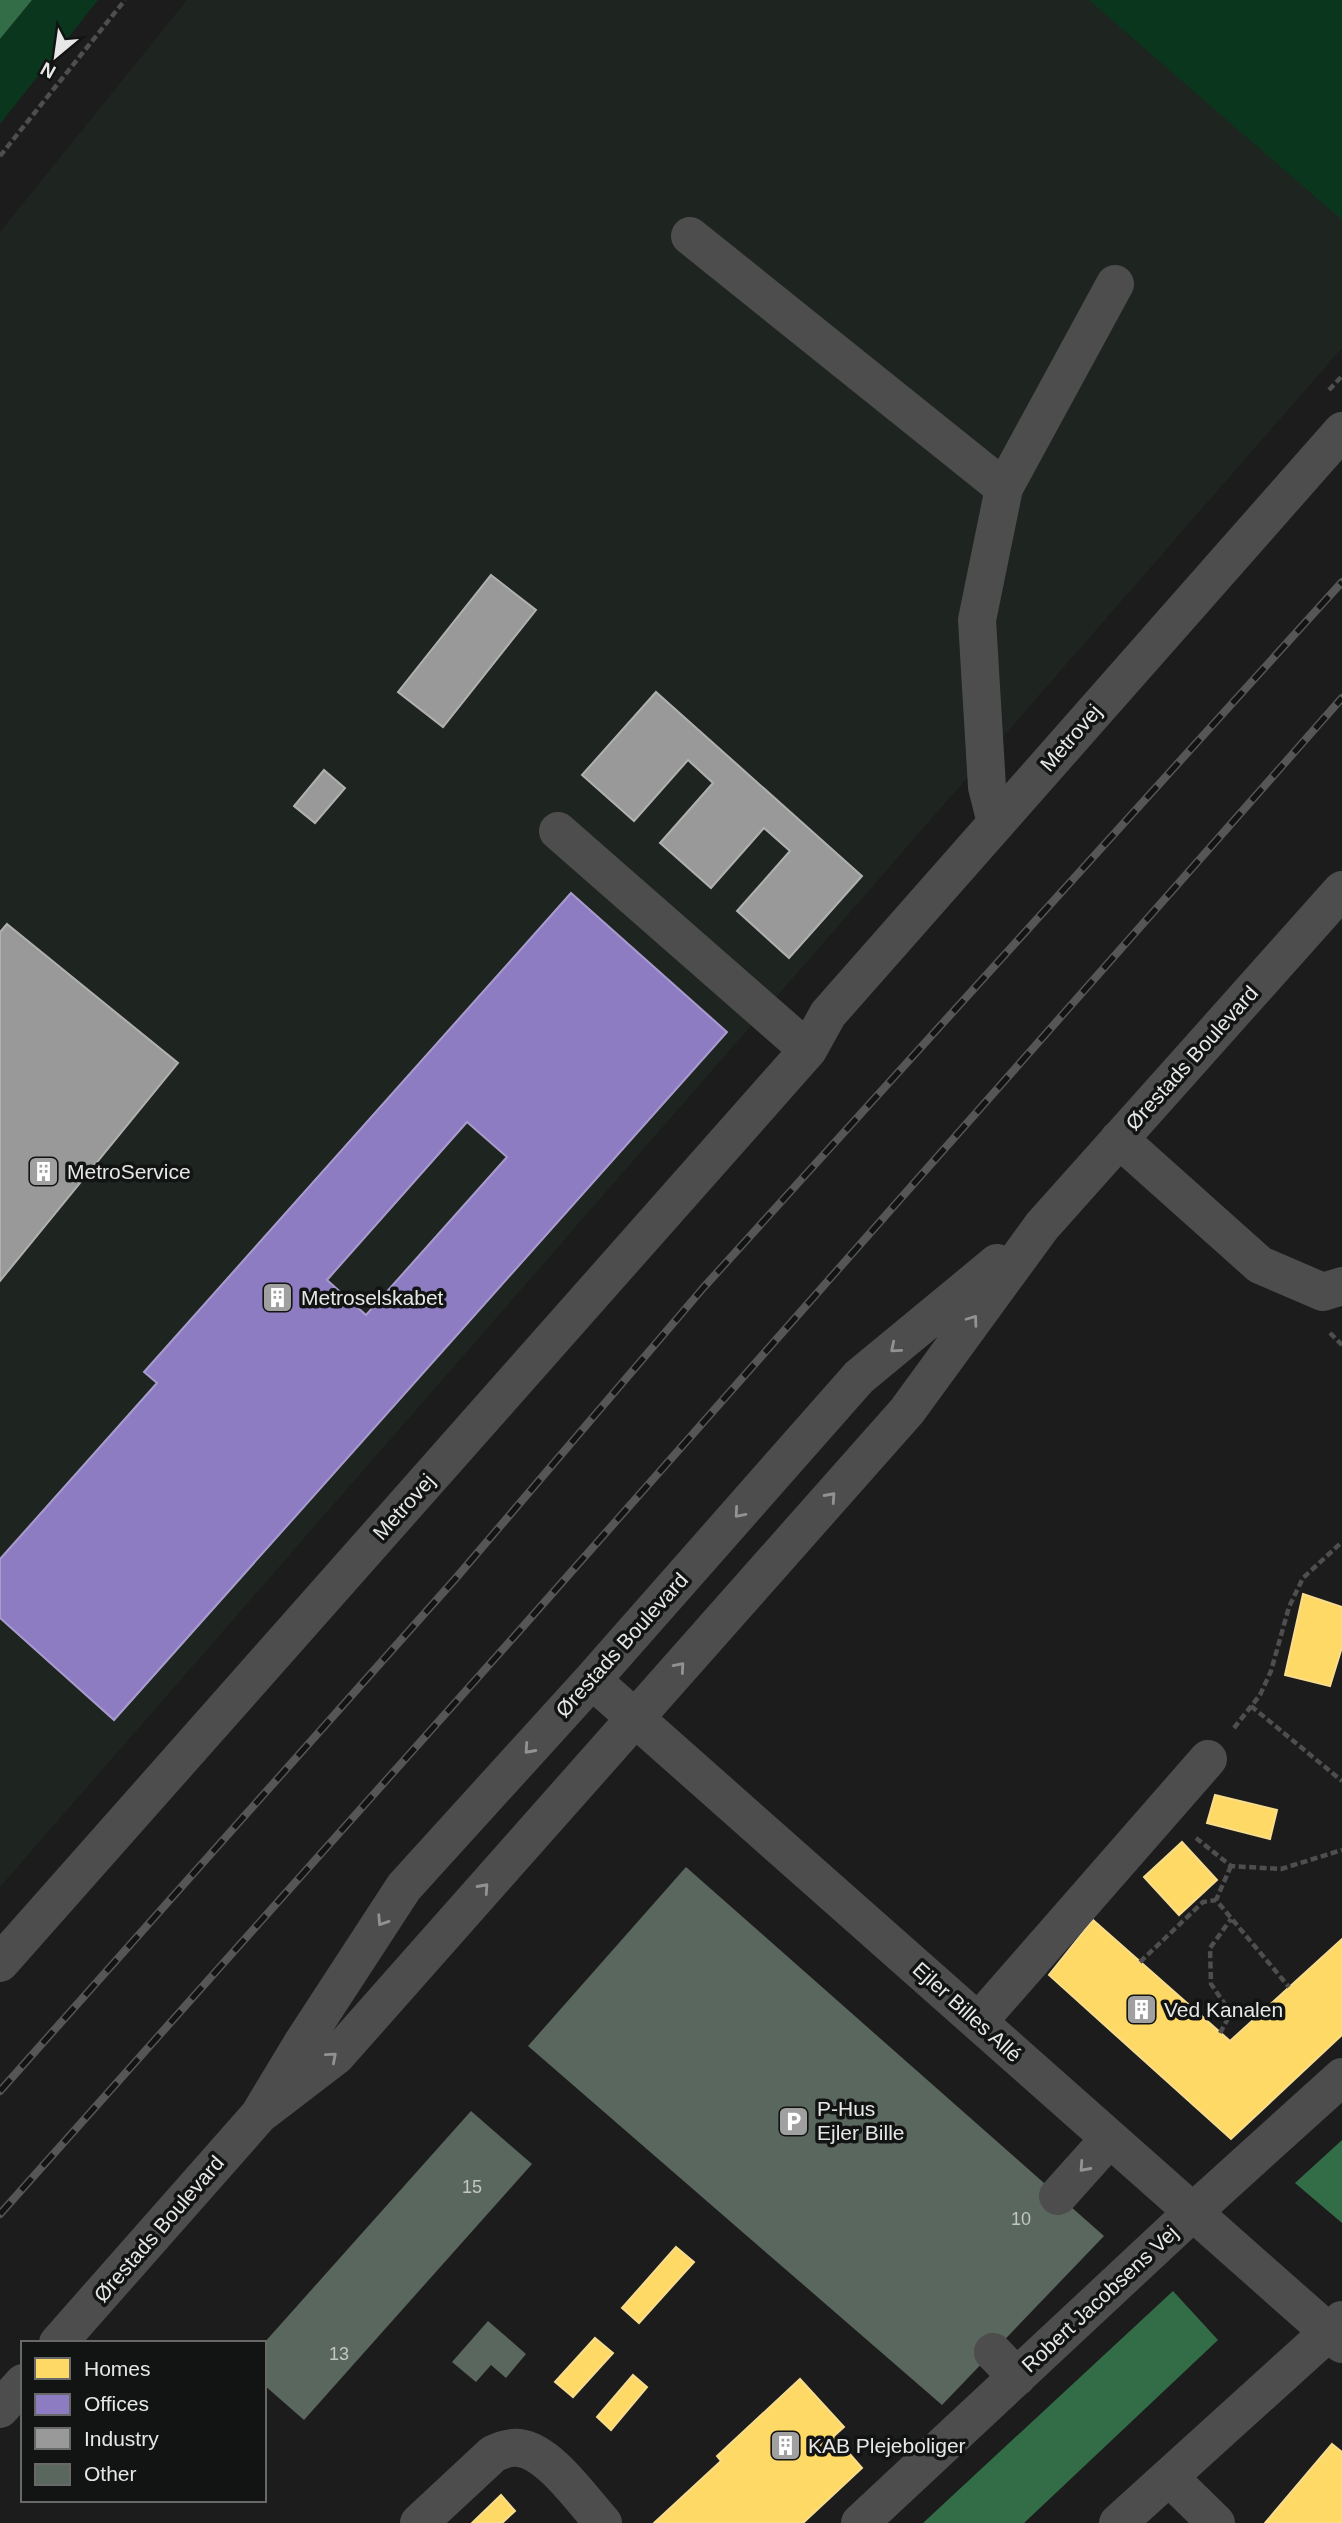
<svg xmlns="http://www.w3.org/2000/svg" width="1342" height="2523" viewBox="0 0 1342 2523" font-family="Helvetica,sans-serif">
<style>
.built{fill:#1e241f}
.green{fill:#0b361e}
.water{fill:#326d47}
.homes{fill:#ffd966;stroke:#f8dd8c;stroke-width:2}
.offices{fill:#8e7cc3;stroke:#a89cce;stroke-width:2;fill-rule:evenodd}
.industry{fill:#999;stroke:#b0b0b0;stroke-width:2}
.building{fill:#5a675e}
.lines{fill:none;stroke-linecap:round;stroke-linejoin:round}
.path{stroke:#4e4e4e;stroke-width:4.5;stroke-dasharray:7 3.5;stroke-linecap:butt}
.minor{stroke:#4d4d4d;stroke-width:38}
.rail-casing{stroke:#565656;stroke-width:8}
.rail{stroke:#121413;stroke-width:5;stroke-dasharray:16;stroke-linecap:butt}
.oneway{stroke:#929292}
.labels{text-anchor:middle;stroke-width:7;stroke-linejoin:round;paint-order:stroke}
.number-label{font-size:18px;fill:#c3c7c4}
.street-label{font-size:21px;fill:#e6e7e6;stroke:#121413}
.poi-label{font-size:21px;fill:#e6e7e6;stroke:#121413;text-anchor:start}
</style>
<rect width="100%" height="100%" fill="#1c1c1c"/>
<path class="built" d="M187 0H1342V348L0 1887V232Z"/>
<path class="green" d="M32 0H98L0 124V39Z
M1089 0H1342V220Z"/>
<path class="water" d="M0 0H32L0 39Z
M1342 2140V2223L1295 2183Z
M1173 2291 1218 2340 1024 2523H923Z"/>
<path class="homes" d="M1303 1594 1342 1607V1647L1330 1686 1285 1675Z
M1215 1795 1277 1810 1270 1839 1207 1823Z
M1182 1842 1217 1880 1179 1915 1144 1877Z
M1093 1920 1230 2041 1342 1939V2035L1231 2139 1049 1975Z
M676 2247 694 2262 639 2323 622 2308Z
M595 2338 613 2353 573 2397 555 2382Z
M633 2375 647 2387 611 2430 597 2417Z
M800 2379 844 2427 834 2436 862 2468 803 2523H654L721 2461 717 2456Z
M1332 2444 1342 2452V2523H1265Z
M501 2495 515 2511 502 2523H472Z"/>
<path class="offices" d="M571 893 727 1032 114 1720 0 1618V1559L157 1383 144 1372ZM467 1122 507 1157 366 1315 327 1280Z"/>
<path class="industry" d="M491 575 536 610 443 727 398 692Z
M656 692 862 876 789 958 737 911 790 851 764 828 711 888 660 843 713 783 688 760 634 821 582 775Z
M324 770 345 788 315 823 294 806Z
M7 924 178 1063 0 1281V932Z"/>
<path class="building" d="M686 1867 1104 2236 942 2405 528 2046Z
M471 2111 532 2164 304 2420 264 2385V2343Z
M488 2321 526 2354 506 2378 491 2365 476 2382 452 2362Z"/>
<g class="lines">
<path class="path" d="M0 156 125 0
M1329 390 1342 376
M1330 1333 1342 1345
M1251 1706 1342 1781
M1234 1728 1260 1695 1271 1671 1289 1607 1303 1578 1342 1542
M1196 1838 1231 1866 1281 1869 1342 1850
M1231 1866 1216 1900 1289 1987
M1140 1962 1203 1902 1216 1900
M1220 2033 1231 2013 1211 1984 1210 1948 1231 1919"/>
<path class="minor" d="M690 236 1004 488
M996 823 987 787 977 620 1004 488 1115 284
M808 1050 828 1014 1342 431
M1119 1139 1260 1265 1323 1292 1342 1286
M592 1680 1342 2344
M0 1963 808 1050 558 831
M978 2022 1208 1759
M259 2115 336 2056 907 1411 1042 1226 1342 890
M1058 2196 1109 2139
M58 2343 259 2115 303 2042 404 1887 592 1680 859 1377 997 1263
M993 2352 1017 2377
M0 2409 23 2383
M1169 2477 1216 2523
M419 2523 493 2454C501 2450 509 2447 519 2448 549 2451 583 2501 603 2523
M860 2523 1193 2212 1342 2077
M1118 2523 1342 2320"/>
<defs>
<path id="rail" d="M0 2091 456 1578 704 1287 1342 582
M0 2214 520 1630 1342 698"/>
</defs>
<use href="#rail" class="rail-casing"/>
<use href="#rail" class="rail"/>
</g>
<defs><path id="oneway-chevron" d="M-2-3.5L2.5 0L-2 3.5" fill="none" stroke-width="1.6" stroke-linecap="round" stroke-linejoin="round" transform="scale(1.75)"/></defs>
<g class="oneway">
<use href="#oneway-chevron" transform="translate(973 1320) rotate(-54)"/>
<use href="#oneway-chevron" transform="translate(895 1348) rotate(140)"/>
<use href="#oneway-chevron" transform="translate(831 1497) rotate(-48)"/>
<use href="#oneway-chevron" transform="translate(739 1513) rotate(131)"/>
<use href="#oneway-chevron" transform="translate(680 1667) rotate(-49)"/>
<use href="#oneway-chevron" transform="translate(529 1749) rotate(132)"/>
<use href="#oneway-chevron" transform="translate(484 1888) rotate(-48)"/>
<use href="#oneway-chevron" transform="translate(382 1921) rotate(123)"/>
<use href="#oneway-chevron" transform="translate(332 2057) rotate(-41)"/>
<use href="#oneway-chevron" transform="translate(1084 2167) rotate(132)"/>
</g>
<defs>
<symbol id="building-square" viewBox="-11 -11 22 22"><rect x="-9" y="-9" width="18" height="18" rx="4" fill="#9fa09f" stroke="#121413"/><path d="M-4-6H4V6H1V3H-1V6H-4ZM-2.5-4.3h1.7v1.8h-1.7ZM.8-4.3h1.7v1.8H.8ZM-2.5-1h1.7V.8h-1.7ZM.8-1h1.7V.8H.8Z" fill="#fff"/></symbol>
<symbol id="parking-square" viewBox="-11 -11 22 22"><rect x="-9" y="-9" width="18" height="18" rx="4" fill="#9fa09f" stroke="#121413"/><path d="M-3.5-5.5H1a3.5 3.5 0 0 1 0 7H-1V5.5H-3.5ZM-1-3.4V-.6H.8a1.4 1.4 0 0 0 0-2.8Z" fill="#fff"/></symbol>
</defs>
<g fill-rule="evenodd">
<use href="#building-square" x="26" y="1154" width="35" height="35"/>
<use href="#building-square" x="260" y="1280" width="35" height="35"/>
<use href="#building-square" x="1124" y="1992" width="35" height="35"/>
<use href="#parking-square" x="776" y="2104" width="35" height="35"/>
<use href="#building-square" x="768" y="2428" width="35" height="35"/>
</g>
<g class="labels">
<g class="number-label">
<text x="472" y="2193">15</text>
<text x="1021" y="2225">10</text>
<text x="339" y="2360">13</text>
</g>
<g class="street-label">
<text transform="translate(1071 738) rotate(-49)" y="7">Metrovej</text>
<text transform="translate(1192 1058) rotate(-48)" y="7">Ørestads Boulevard</text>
<text transform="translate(404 1507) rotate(-48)" y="7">Metrovej</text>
<text transform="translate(622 1645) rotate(-48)" y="7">Ørestads Boulevard</text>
<text transform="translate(967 2012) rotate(42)" y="7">Ejler Billes Allé</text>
<text transform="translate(159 2229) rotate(-49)" y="7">Ørestads Boulevard</text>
<text transform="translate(1100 2299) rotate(-43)" y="7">Robert Jacobsens Vej</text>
</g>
<g class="poi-label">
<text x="67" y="1179">MetroService</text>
<text x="301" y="1305">Metroselskabet</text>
<text x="1164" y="2017">Ved Kanalen</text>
<text x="817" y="2116">P-Hus<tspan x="817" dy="24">Ejler Bille</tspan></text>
<text x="808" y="2453">KAB Plejeboliger</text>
</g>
</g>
<rect x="21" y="2341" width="245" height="161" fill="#121413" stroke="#676867" stroke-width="2"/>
<rect x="35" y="2358" width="35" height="21" fill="#ffd966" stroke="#676867" stroke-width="2"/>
<text x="84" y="2376" font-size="21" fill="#e6e7e6">Homes</text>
<rect x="35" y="2394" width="35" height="21" fill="#8e7cc3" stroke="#676867" stroke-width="2"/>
<text x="84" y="2411" font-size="21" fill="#e6e7e6">Offices</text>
<rect x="35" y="2428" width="35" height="21" fill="#999999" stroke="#676867" stroke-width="2"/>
<text x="84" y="2446" font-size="21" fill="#e6e7e6">Industry</text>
<rect x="35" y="2464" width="35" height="21" fill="#5a675e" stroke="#676867" stroke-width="2"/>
<text x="84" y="2481" font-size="21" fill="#e6e7e6">Other</text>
<g transform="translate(56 56) rotate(209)" stroke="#121413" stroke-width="5" paint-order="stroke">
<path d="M0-5L12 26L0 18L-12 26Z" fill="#e6e7e6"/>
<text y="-10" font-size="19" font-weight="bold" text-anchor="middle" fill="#e6e7e6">N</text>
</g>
</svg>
